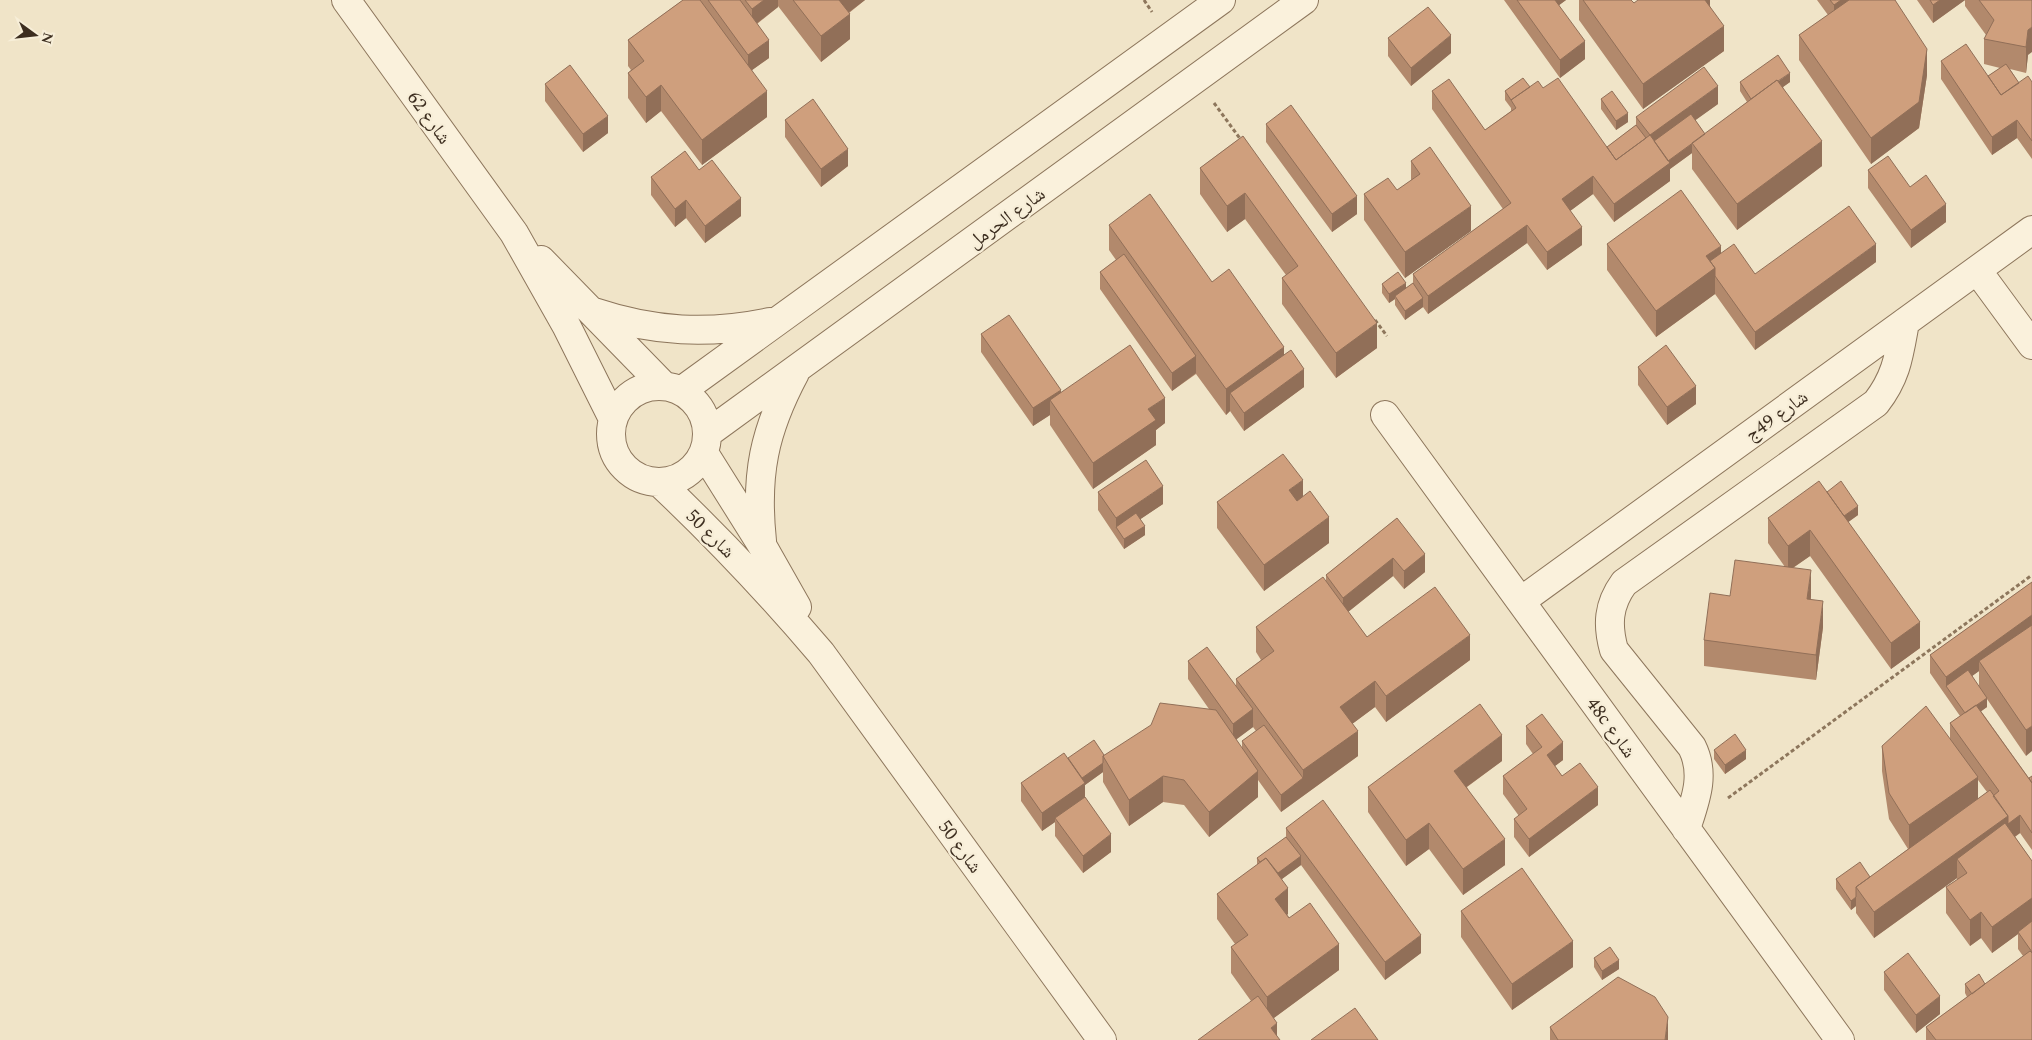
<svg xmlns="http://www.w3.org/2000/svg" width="2032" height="1040" viewBox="0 0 2032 1040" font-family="Spectral,'Noto Naskh Arabic',serif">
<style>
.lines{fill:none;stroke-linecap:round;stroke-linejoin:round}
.minor-casing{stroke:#8d765c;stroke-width:30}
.path{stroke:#8d765c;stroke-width:3;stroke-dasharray:4 2.5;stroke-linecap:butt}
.minor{stroke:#faf1dc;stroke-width:28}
.wall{fill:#b2896c;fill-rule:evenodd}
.shaded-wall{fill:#916f58}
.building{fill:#cf9f7d;stroke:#916f58}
.labels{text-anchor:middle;stroke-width:4.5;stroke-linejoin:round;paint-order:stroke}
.street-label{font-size:19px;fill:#3d2e20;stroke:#f7eed8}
</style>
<rect width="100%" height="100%" fill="#f0e4c8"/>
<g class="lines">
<defs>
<path id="minor" d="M346 0 514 233 566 325 613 419
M541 260 664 386
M1977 270 2032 345
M594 312C654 332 708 335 770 322
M611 434a48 48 0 1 1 96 0a48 48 0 1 1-96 0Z
M681 391 1221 0
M1385 415 1840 1040
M708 433 1304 0
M704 453 763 547 797 607
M660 483C717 537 770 593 821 653L1102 1040
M762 541C755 475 764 431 795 373
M1521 601 2032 230
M1686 829C1695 801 1706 775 1692 747L1614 650C1607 625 1608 605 1624 583L1876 403C1897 376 1899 355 1905 322"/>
</defs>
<use href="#minor" class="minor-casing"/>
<path class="path" d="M1144 0 1152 12
M1214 103 1241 140
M1375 320 1387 336
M1728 798 2032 575"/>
<use href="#minor" class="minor"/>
</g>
<path class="wall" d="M683 0H865L849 13 850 39 821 62 778 6V7L757 24 769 58 752 70 767 117 702 165 661 111 646 123 628 98V73L631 70 628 66V40Z
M1504 0H1566L1559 5 1585 59 1560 78Z
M1579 0H1631L1634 3 1710 0V6L1724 51 1643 109 1579 20Z
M1817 0H1895L1927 75 1919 128 1871 164 1799 60V35L1828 15Z
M1917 0H1965L1933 23Z
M1965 0H2032L2028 55 2026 73 2010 69 2019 83 2032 82V159L2017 138 1992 155 1941 79V61L1988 76 2000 68 1984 64V39L1986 35 1965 6Z
M1388 38 1451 53 1411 86 1388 56Z
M1740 82H1790L1783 87 1822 166 1737 230 1692 169V153L1670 169V181L1614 222 1593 194 1570 211 1582 245 1547 270 1527 243 1428 314 1423 307 1405 320 1395 305V299L1389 303 1382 293V284L1406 288 1413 283V274L1503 209 1432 109V91L1485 130 1511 111V108L1505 100V91L1530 87 1543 88 1607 147 1636 125V117L1718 104 1695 120 1705 134 1747 102 1740 91Z
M545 84 608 133 583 152 545 101Z
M1601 99 1628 122 1616 130 1601 109Z
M785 120 848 166 821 187 785 137Z
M1266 124 1357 214 1332 232 1266 142Z
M1243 136 1377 348 1336 378 1282 304V278L1286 275 1245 219 1227 232 1200 194V168Z
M1411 161 1471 231 1405 278 1364 220V194L1397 190 1411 181Z
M699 170 741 216 705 243 686 218 675 227 651 195V177Z
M1868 170 1910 187 1946 222 1911 248 1868 188Z
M1109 225 1212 282 1284 355 1304 387 1244 431 1230 411 1226 415 1196 374 1172 391 1100 289V272L1116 260 1109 250Z
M1607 244 1721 253 1755 274 1876 262 1755 350 1715 294 1656 337 1607 270Z
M981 334 1061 392 1165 423 1156 430V445L1093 489 1050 425V415L1033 426 981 352Z
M1638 367 1696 404 1667 425 1638 385Z
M1098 492 1163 504 1140 519 1145 535 1124 549 1098 510Z
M1827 492 1858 515 1848 522 1920 648 1891 669 1810 556 1793 568 1811 596V599L1823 627 1816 680 1704 666V640L1785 567 1768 543V518Z
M1303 497 1329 543 1264 591 1217 528V502Z
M1397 518 1425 572 1404 589 1393 576 1348 612 1367 637 1470 660 1386 722 1375 707 1352 724 1358 756 1281 812 1258 780V797L1209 837 1184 805 1163 802 1129 826 1103 782V772L1085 785V798L1111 852 1083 873 1055 836V822L1042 831 1021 801V783L1068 758 1104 755 1209 709 1188 679V661L1236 687V679L1261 660 1256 652V627L1326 581V575ZM1253 727 1256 731 1242 741V749L1236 739Z
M2032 582 2026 756 1987 699V707L1981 711 2029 778 2032 776V850L2020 833 2015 837 2032 861V1040H1926V1027L1967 997 1965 993V984H1985L2023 956 2018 949V934L1992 953 1981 938 1970 946 1946 913V887L1957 880V878L1874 938 1856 913V906L1851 910 1836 889V879L1870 877 1908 849 1889 819 1882 771V746L1950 739V723L1960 716 1930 673V655ZM1979 671V687L1972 676ZM1978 780 1987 792 1978 799Z
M1526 726 1563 760 1555 766 1562 776 1598 805 1529 857 1514 837V819L1519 816 1503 794V776L1533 754 1526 744Z
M1714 750 1746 759 1725 774 1714 759Z
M1502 761 1467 787 1505 865 1463 895 1429 849 1406 866 1368 812V787Z
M1286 828 1421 953 1385 980 1301 865 1282 879 1288 914 1287 915 1339 970 1274 1018 1251 1001 1231 973V947L1235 944 1217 919V894L1257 865V858L1286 837Z
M1461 911 1573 967 1512 1010 1461 937Z
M1594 958 1619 969 1602 980 1594 967Z
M1884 972 1940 1014 1916 1033 1884 990Z
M1550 1027 1668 1040H1550Z"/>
<path class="shaded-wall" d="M764 0H778V7L752 27V9Z
M836 0H865L836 22Z
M1550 0H1566L1550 12Z
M1699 0H1710V8Z
M1841 0H1866L1834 23V5Z
M1940 0H1965L1933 23V5Z
M850 14V39L821 62V36Z
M1724 26V51L1643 109V84Z
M2032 27V52L2028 55 2026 73V47L2028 30Z
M1451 35V53L1411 86V68Z
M769 40V58L748 73V55Z
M1585 41V59L1560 78V60Z
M1927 49V75L1919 128 1871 164V138Z
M1790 73V82L1752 109V100Z
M661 85V111L646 123V97Z
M1718 86V104L1654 150 1650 135Z
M767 91V117L702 165V140Z
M1628 113V122L1616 130V121Z
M608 116V133L583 152V134Z
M2017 120V138L1992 155V137Z
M1822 141V166L1737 230V204Z
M1692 144V153L1670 169V181L1614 222V204L1664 164Z
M848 149V166L821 187V169Z
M1593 176V194L1562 217V199Z
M1245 193V219L1227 232V206Z
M1357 196V214L1332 232V214Z
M741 198V216L705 243V226Z
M686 200V218L675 227V209Z
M1946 204V222L1911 248V230Z
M1471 206V231L1405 278V252Z
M1527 225V243L1428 314V296Z
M1582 227V245L1547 270V252Z
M1876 244V262L1755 350V332Z
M1721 246V272L1715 275V294L1656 337V311L1706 256Z
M1406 283V292L1395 296V299L1389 303V294Z
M1423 298V307L1405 320V311Z
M1377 323V348L1336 378V353Z
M1284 347V372L1230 393V411L1226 415V389Z
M1196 356V373L1172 391V373Z
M1304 369V387L1244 431V413Z
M1696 386V404L1667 425V407Z
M1061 390V407L1050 400V415L1033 426V408Z
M1165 398V423L1156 430V445L1093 489V463L1148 409Z
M1303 480V506L1289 516V490Z
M1163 486V504L1120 533 1116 527V518Z
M1858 506V515L1836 531V522Z
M1329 517V543L1264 591V565Z
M1145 526V535L1124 549V539Z
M1810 530V556L1788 571V546Z
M1425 554V572L1404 589V571Z
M1393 558V576L1343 616V598Z
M1811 570V596L1807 625V599Z
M1823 601V627L1816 680V655Z
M2032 615V633L1979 661V671L1950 692 1946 686V677Z
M1920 622V648L1891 669V643Z
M1470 635V660L1386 722V696Z
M1375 681V707L1340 733V707Z
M1987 698V707L1965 723V714Z
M1253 709V727L1233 742V724Z
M2032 726V751L2026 756V730Z
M1358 731V756L1303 796V770Z
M1502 735V761L1454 796V771Z
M1563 742V760L1547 772V755Z
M1746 750V759L1725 774V765Z
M1103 763V772L1085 785V801L1055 818V822L1042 831V813L1078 781Z
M1258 771V797L1209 837V812Z
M1163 776V802L1129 826V800Z
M1978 777V803L1909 851V825Z
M1303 778V796L1281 812V795Z
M1598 787V805L1529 857V839Z
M2020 815V833L2008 841V824Z
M2008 816V841L1957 859V878L1874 938V912Z
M1429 823V849L1406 866V840Z
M1111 834V852L1083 873V856Z
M1505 839V865L1463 895V869Z
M1301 856V865L1271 887V878Z
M1288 888V914L1275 924V899Z
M1856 897V906L1851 910V901Z
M2032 898V923L2018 932V934L1992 953V927Z
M1981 912V938L1970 946V920Z
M1421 935V953L1385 980V962Z
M1573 941V967L1512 1010V984Z
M1339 944V970L1267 1023V997Z
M1619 960V969L1602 980V971Z
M1940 996V1014L1916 1033V1015Z
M1668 1017V1040H1665Z
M1277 1023V1040L1271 1028Z"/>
<path class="building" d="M683 0H700L767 91 702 140 661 85 646 97 628 73 644 61 628 40Z
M708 0H740L769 40 748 55Z
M745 0H764L752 9Z
M793 0H839L850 14 821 36Z
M1517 0H1555L1585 41 1560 60Z
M1583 0H1631L1634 3 1638 0H1705L1724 26 1643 84Z
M1830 0H1841L1834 5Z
M1849 0H1895L1927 49 1919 102 1871 138 1799 35Z
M1930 0H1940L1933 5Z
M1979 0H2032V27L2028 30 2026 47 1984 39 1994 20Z
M1428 7 1451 35 1411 68 1388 38Z
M1966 44 2001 95 2028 76 2032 82V141L2017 120 1992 137 1941 61Z
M1778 55 1790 73 1778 81 1777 80 1751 99 1740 82Z
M2006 64 2019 83 2001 95 1988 76Z
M570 65 608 116 583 134 545 84Z
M1704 67 1718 86 1650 135 1636 117Z
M1523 78 1530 87 1511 100 1505 91Z
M1558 78 1616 160 1650 135 1670 163 1614 204 1593 176 1562 199 1582 227 1547 252 1527 225 1428 296 1413 274 1511 203 1432 91 1449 79 1485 130 1516 108 1511 100 1538 81 1543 88Z
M1777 80 1822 141 1737 204 1692 143Z
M1612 91 1628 113 1616 121 1601 99Z
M813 99 848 149 821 169 785 120Z
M1291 105 1357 196 1332 214 1266 124Z
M1691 114 1705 134 1668 161 1654 141Z
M1636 125 1646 138 1616 160 1607 147Z
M1243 136 1377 323 1336 353 1282 278 1298 266 1245 193 1227 206 1200 168Z
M1430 147 1471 206 1405 252 1364 194 1388 178 1397 190 1420 174 1411 161Z
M685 151 699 170 712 160 741 198 705 226 686 200 675 209 651 177Z
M1888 156 1910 187 1926 175 1946 204 1911 230 1868 170Z
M1681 190 1721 246 1706 256 1715 268 1656 311 1607 244Z
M1150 194 1212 282 1229 269 1284 347 1226 389 1109 225Z
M1849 206 1876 244 1755 332 1715 276V268L1710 261 1734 244 1755 274Z
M1124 254 1196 356 1172 373 1100 272Z
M1398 272 1406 283 1389 294 1382 284Z
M1413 283 1423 298 1405 311 1395 296Z
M1009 315 1061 390 1033 408 981 334Z
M1130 345 1165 398 1148 409 1156 420 1093 463 1050 400Z
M1666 345 1696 386 1667 407 1638 367Z
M1291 350 1304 369 1244 413 1230 393Z
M1283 454 1303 480 1289 490 1297 501 1310 491 1329 517 1264 565 1217 502Z
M1146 460 1163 486 1116 518 1098 492Z
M1819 481 1920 622 1891 643 1810 530 1788 546 1768 518Z
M1841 481 1858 506 1844 516 1827 492Z
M1136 513 1145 526 1124 539 1116 527Z
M1397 518 1425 554 1404 571 1393 558 1343 598 1326 575Z
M1735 560 1811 570 1807 599 1823 601 1816 655 1704 640 1710 593 1730 596Z
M1323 577 1367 637 1435 587 1470 635 1386 696 1375 681 1340 707 1358 731 1303 770 1236 679 1274 651 1256 627Z
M2032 582V615L1946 677 1930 655Z
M2032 625V726L2026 730 1979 661Z
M1207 647 1253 709 1233 724 1188 661Z
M1968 670 1987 698 1965 713 1946 686Z
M1160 703 1216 710 1258 771 1209 812 1184 780 1163 776 1129 800 1103 756 1151 725Z
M1480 704 1502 735 1454 771 1505 839 1463 869 1429 823 1406 840 1368 787Z
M1976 705 2032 783V833L2020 815 2008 824V816L1993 796 1999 791 1950 723Z
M1926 706 1978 777 1909 825 1889 793 1882 746Z
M1542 714 1563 742 1547 755 1562 776 1580 763 1598 787 1529 839 1514 819 1527 809 1503 776 1542 747 1526 726Z
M1264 725 1303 778 1281 795 1242 741Z
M1735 734 1746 750 1725 765 1714 750Z
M1094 740 1104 755 1103 756V763L1082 778 1068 758Z
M1064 753 1085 783 1042 813 1021 783Z
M2032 776V783L2029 778Z
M1990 790 2008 816 1874 912 1856 887Z
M1085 797 1111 834 1083 856 1055 818Z
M1323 800 1421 935 1385 962 1286 828Z
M2005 823 2032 861V898L1992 927 1981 912 1970 920 1946 887 1967 873 1957 859Z
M1286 837 1301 856 1278 873 1266 858 1260 862 1257 858Z
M1266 858 1288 888 1275 899 1289 918 1310 903 1339 944 1267 997 1231 947 1248 935 1217 894Z
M1860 862 1870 877 1856 887V897L1851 901 1836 879Z
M1522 868 1573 941 1512 984 1461 911Z
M2032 921V952L2018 932Z
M1610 947 1619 960 1602 971 1594 958Z
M2030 951 2032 953V1040H1936L1926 1027Z
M1908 953 1940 996 1916 1015 1884 972Z
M1979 974 1985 984 1972 994 1965 984Z
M1618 977 1655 997 1668 1017 1665 1040H1558L1550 1027Z
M1258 996 1277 1023 1271 1028 1280 1040H1198Z
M1355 1008 1378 1040H1311Z"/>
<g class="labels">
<g class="street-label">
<text transform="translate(430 117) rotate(54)" y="7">شارع 62</text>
<text transform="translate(1006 217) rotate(-36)" y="7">شارع الحرمل</text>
<text transform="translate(1776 415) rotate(-36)" y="7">شارع 49ج</text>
<text transform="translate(711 533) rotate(45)" y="7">شارع 50</text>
<text transform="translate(1612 727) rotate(54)" y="7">48c شارع</text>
<text transform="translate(961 846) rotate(54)" y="7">شارع 50</text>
</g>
</g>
<g transform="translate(35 35) rotate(105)" stroke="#f7eed8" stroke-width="4" paint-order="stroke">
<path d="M0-4L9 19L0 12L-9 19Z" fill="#3d2e20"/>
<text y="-8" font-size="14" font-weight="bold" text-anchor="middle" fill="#3d2e20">N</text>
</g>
</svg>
